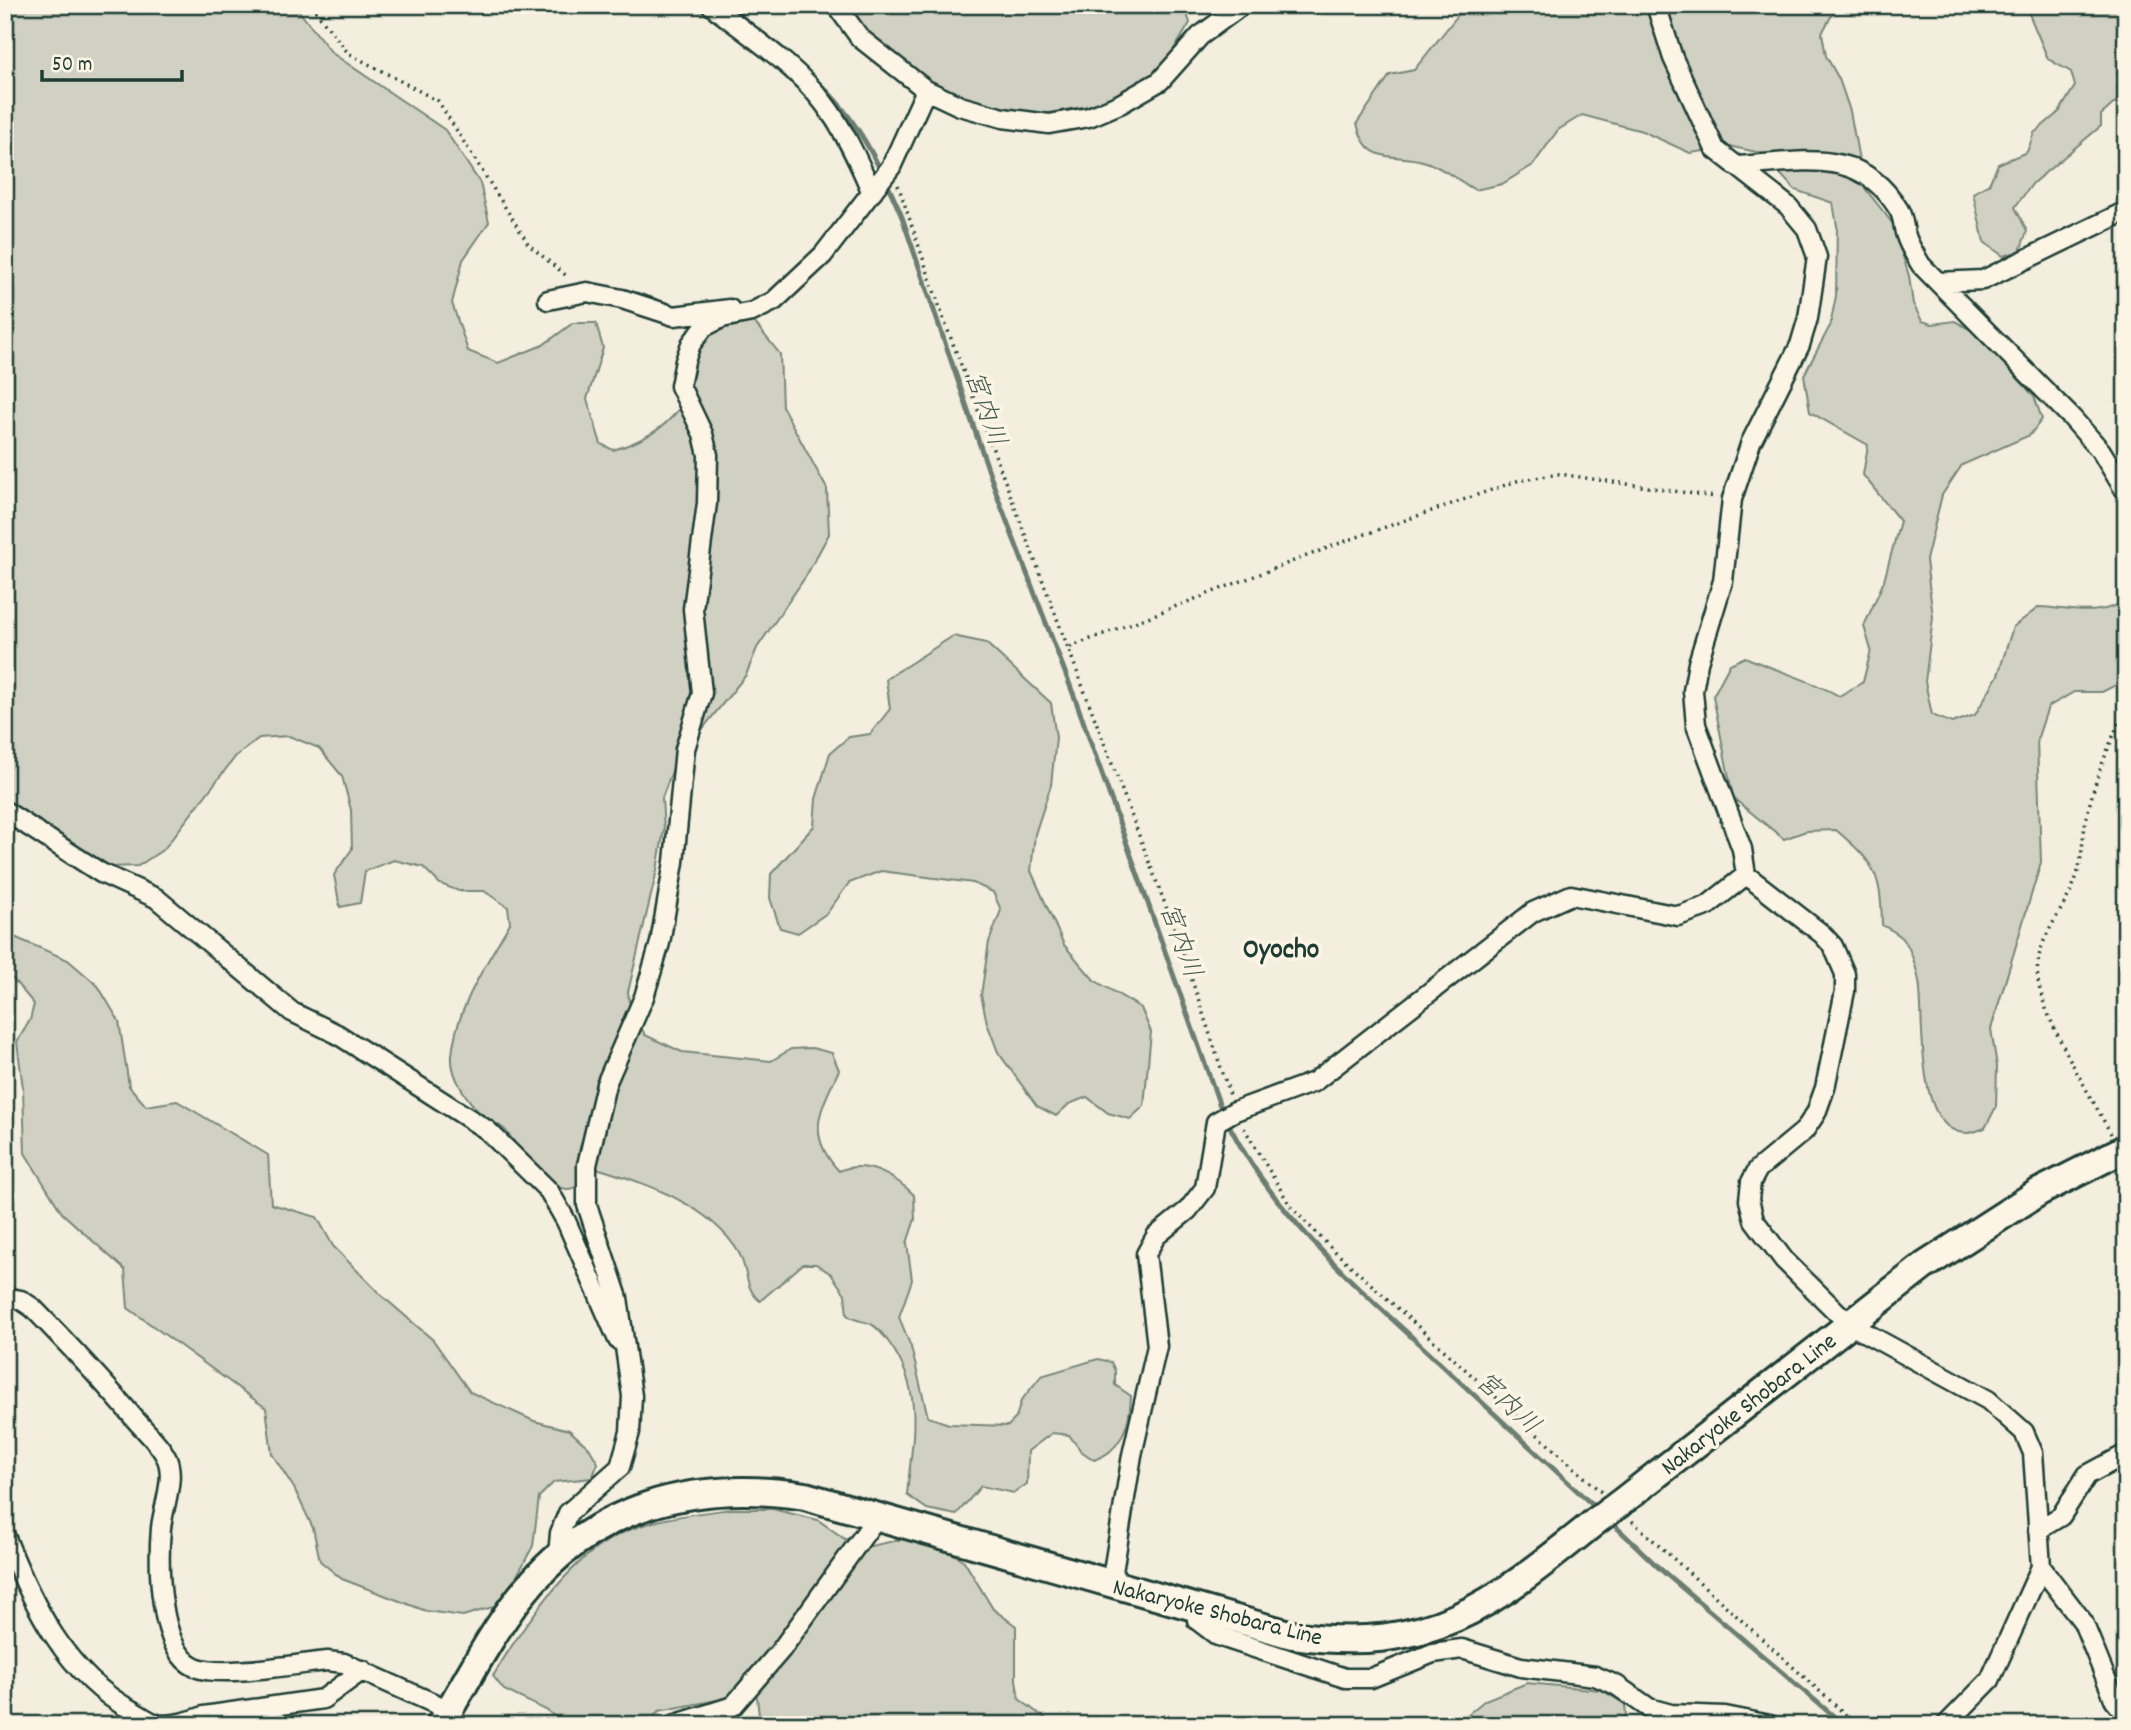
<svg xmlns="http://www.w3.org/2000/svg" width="2131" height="1730" viewBox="0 0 2131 1730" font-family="Dekko,'Klee One',sans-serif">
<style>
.green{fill:#d0d1c2;stroke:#78877b;stroke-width:2}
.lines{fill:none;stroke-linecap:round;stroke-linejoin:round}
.stream{stroke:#6c7d72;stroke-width:5}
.minor-casing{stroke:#1f3d34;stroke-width:23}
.secondary-casing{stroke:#1f3d34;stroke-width:32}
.path{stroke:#1f3d34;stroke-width:3.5;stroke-dasharray:2 5;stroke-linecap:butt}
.minor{stroke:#fcf5e5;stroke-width:18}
.secondary{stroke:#fcf5e5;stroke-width:26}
.secondary-bridge-casing{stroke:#1f3d34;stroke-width:32;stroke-linecap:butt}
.secondary-bridge{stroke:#fcf5e5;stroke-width:26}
.labels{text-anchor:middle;stroke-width:7;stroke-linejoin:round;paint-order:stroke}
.street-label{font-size:24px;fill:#1f3d34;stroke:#fcf5e5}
.water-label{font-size:26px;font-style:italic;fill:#465d53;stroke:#fcf5e5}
.quarter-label{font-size:28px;font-weight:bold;fill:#1f3d34;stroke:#fcf5e5}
</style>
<rect width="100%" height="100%" fill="#f3eede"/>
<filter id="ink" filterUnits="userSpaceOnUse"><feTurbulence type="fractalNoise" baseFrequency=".0143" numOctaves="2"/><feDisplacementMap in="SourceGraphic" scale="14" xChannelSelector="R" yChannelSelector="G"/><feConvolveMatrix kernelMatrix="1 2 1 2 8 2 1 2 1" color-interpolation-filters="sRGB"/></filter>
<g filter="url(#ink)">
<path class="green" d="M5 5H294L332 53 445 130 480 183 489 222 463 260 452 303 468 351 498 363 543 345 573 323H596L603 348 587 399 601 444 613 450C654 438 687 416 694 372 696 359 698 340 707 330 719 317 738 321 754 322L780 354 782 406 827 489 829 534 806 576 757 648 746 675 675 763 662 798 664 830 657 870 628 992 630 1007 645 1035 682 1052 771 1061 791 1049 812 1048 832 1053 839 1070C820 1111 805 1134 839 1171 865 1159 895 1176 914 1195L915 1219 907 1243 912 1280 899 1317 911 1347 928 1417 949 1424 1008 1426 1016 1418 1021 1401 1041 1376 1098 1359 1111 1362 1115 1371V1385L1131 1396C1130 1423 1122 1451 1094 1460L1081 1451 1069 1435 1052 1433 1028 1451 1027 1484 1014 1493 981 1486 956 1515 927 1509 907 1495C912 1439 925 1393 890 1344 885 1337 879 1328 871 1324 863 1320 856 1322 847 1315L845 1294 831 1274 816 1264H803L760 1301C745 1290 748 1270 739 1253 711 1205 644 1182 593 1167 589 1173 585 1180 580 1184 553 1207 518 1144 505 1130 499 1124 489 1121 482 1115 468 1101 450 1077 452 1055 456 1008 487 963 510 923L508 907 484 891H459L440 884 423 867 394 860 365 871 360 903 340 907 334 875 352 849 351 810 342 776 319 748 289 736 259 738 236 756 164 849 138 866 111 867 5 802V737L8 734 5 724Z
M845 5H1184L1190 23C1179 41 1169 60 1153 74 1132 93 1098 106 1070 109 1055 111 1037 117 1022 115 950 107 889 60 845 5Z
M1486 5H1849L1834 11 1822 33 1826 56 1839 79 1850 111 1864 187 1893 224 1909 276 1913 304 1922 321 1932 324 1955 321 1975 332 2034 396 2042 419 2030 435 1962 465 1942 495 1926 560 1933 617 1925 682 1932 715 1952 723 1975 715 1998 675 2013 627 2039 607C2069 608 2101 619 2126 599V680L2102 692H2074L2048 707 2037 740 2041 862 1991 1029 1997 1066 1996 1107 1985 1128C1979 1130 1970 1134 1964 1133 1913 1128 1925 1014 1919 981 1917 970 1911 949 1904 940 1900 934 1889 929 1882 925 1881 873 1875 863 1836 830L1806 831 1784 839 1733 798 1713 696 1730 664 1745 657C1776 671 1809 679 1839 696L1863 682 1871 650 1864 626 1884 581 1900 521 1863 475 1868 445 1810 412 1804 375 1830 326 1836 296 1837 226 1833 203 1795 190 1761 153 1733 147 1690 153 1642 131 1582 115 1558 130 1533 165 1502 184 1475 190C1460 181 1443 168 1426 162 1393 152 1367 167 1357 123L1390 75 1414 70 1458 15Z
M2023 5H2126V93L2101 115V126L2033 183 2015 207 2027 231 2020 251 2003 256 1984 242 1973 193 1989 184 1998 164 2027 152 2034 133 2059 112 2075 86 2071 72 2048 59 2027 9Z
M953 636 986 643 1051 703 1056 738 1051 785 1035 834 1031 871 1064 945 1094 980 1141 1008 1151 1032 1144 1106 1130 1119 1108 1113 1087 1097 1069 1104 1056 1116 1037 1106 998 1052 987 1023 981 995 989 942 1001 910 993 892 973 883 881 871 849 883 827 913 798 933 780 928 770 898 771 874 814 826 816 799 830 753 849 737 870 734 890 709 886 679Z
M5 933 68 960 98 986 119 1021 129 1086 146 1106 177 1101 268 1155 271 1204 317 1217 333 1246 381 1295 433 1340 470 1392 534 1421 569 1430 589 1448 598 1463 592 1478 554 1482 539 1497 533 1546 513 1583 493 1607 463 1616 426 1611 342 1579 320 1561 313 1528 294 1488 272 1454 266 1408 128 1308 125 1270 62 1213 25 1153 23 1088 17 1042 30 1020 34 1004 13 979 5 975Z
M731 1509H772L818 1520 845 1539 871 1546 908 1538 937 1543 964 1561 993 1609 1016 1626V1680L1019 1699 1054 1725H760L757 1697 743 1686 728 1698 659 1711 646 1725H564L548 1711 504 1690 493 1676C519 1632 569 1559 616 1536 651 1518 693 1514 731 1509Z
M1527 1683 1601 1690 1625 1704 1626 1715 1619 1725H1455L1485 1700Z"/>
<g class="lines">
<path class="stream" d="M728 5 755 28
M815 80C857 116 881 168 902 217L998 498 1076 701 1220 1106C1263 1203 1339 1270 1416 1341 1477 1398 1538 1454 1599 1511
M1609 1520 1659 1568 1844 1725"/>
<defs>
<path id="minor" d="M711 5C748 35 794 64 823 102 844 129 859 162 872 193
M836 5 860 38 926 90 960 106 1003 118 1049 124 1089 117 1120 104 1160 81 1200 36 1242 5
M1656 5 1673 58 1715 149 1788 206 1807 229 1817 257 1808 318 1800 345 1751 442 1732 499 1723 581 1698 663 1693 691 1696 725 1742 849 1746 875 1822 934 1833 946 1845 974V991L1825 1088 1816 1113 1804 1131 1758 1169 1751 1182 1749 1200 1754 1220 1784 1260 1849 1324 1988 1400 2024 1432 2033 1453 2041 1567 1990 1680 1946 1725
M1736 166C1799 163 1860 144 1899 210 1904 219 1903 228 1906 236 1909 246 1916 256 1921 265L2072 418 2101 451 2126 492
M1938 282 1983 280 2126 211
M548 300 587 292 622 299 674 316 730 309
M5 811 101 873 156 898 292 1012 337 1034 487 1130 549 1191 566 1221 618 1340
M5 1297 21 1300 33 1308C68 1344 102 1380 134 1418 144 1430 158 1442 165 1455 177 1475 163 1507 161 1528 158 1563 158 1650 195 1667 219 1678 297 1664 327 1661L344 1663 449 1710
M2038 1530 2061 1516 2087 1475 2126 1454
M5 1536C32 1603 66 1676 133 1711 140 1715 149 1722 157 1724 172 1727 190 1721 204 1716L323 1699 363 1670
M558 1556 560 1533 568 1513 620 1467 630 1432 632 1396 618 1298 587 1205V1165L606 1084 644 997 660 943 674 862 685 749 702 693 693 609 707 503 708 455 703 434 680 386 685 361 691 344 704 327 722 318 752 312 774 301 823 255 891 167 926 90
M2041 1567 2083 1622 2115 1701 2126 1714
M1111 1584 1132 1455 1157 1346 1146 1254 1156 1236 1188 1210 1205 1188 1216 1122 1235 1111 1314 1082 1533 912 1571 895 1678 916 1707 906 1746 875
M1196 1607 1197 1620 1218 1636 1345 1678H1371L1433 1653 1462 1649 1521 1667 1595 1676 1616 1685 1649 1708 1671 1714 1725 1716 1770 1725
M673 1725 733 1706 781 1650 877 1517"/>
<path id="secondary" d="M1619 1504 1924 1266 2039 1192 2126 1148
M440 1725C466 1683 489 1637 519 1598 591 1505 694 1479 805 1496L1292 1635C1432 1655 1492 1605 1596 1521"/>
</defs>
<use href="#minor" class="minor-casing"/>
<use href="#secondary" class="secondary-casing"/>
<path class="path" d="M311 5 348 53 438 101 529 245 569 278
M898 185 944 320 1179 941 1230 1095
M1070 647 1343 542 1517 481 1559 474 1715 497
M1244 1128 1291 1207 1331 1248 1601 1492
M2111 1134C2091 1096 2043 1019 2038 980 2033 939 2064 914 2076 878 2083 858 2082 836 2087 816 2095 777 2111 741 2126 706
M1632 1521 1857 1725"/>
<use href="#minor" class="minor"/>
<use href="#secondary" class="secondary"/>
<defs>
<path id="secondary-bridge" d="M1596 1521 1619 1504"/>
</defs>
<use href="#secondary-bridge" class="secondary-bridge-casing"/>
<use href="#secondary-bridge" class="secondary-bridge"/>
</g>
</g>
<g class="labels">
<g class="street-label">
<text transform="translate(1748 1403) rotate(-38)" y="8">Nakaryoke Shobara Line</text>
<text transform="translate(1218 1611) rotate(14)" y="8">Nakaryoke Shobara Line</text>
</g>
<g class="water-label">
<text transform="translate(987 408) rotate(71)" y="9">宮内川</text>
<text transform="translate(1182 940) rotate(70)" y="9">宮内川</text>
<text transform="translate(1509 1402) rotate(43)" y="9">宮内川</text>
</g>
<g class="quarter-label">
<text x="1281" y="957">Oyocho</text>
</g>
</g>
<rect width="2131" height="1730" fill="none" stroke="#fcf5e5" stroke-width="28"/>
<rect x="14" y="14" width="2103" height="1702" fill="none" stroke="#1f3d34" stroke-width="2.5" filter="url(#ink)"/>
<path d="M42 70v10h140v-10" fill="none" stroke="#1f3d34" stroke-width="3.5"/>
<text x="52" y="70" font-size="21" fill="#1f3d34" stroke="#fcf5e5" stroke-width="5" paint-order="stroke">50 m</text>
</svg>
